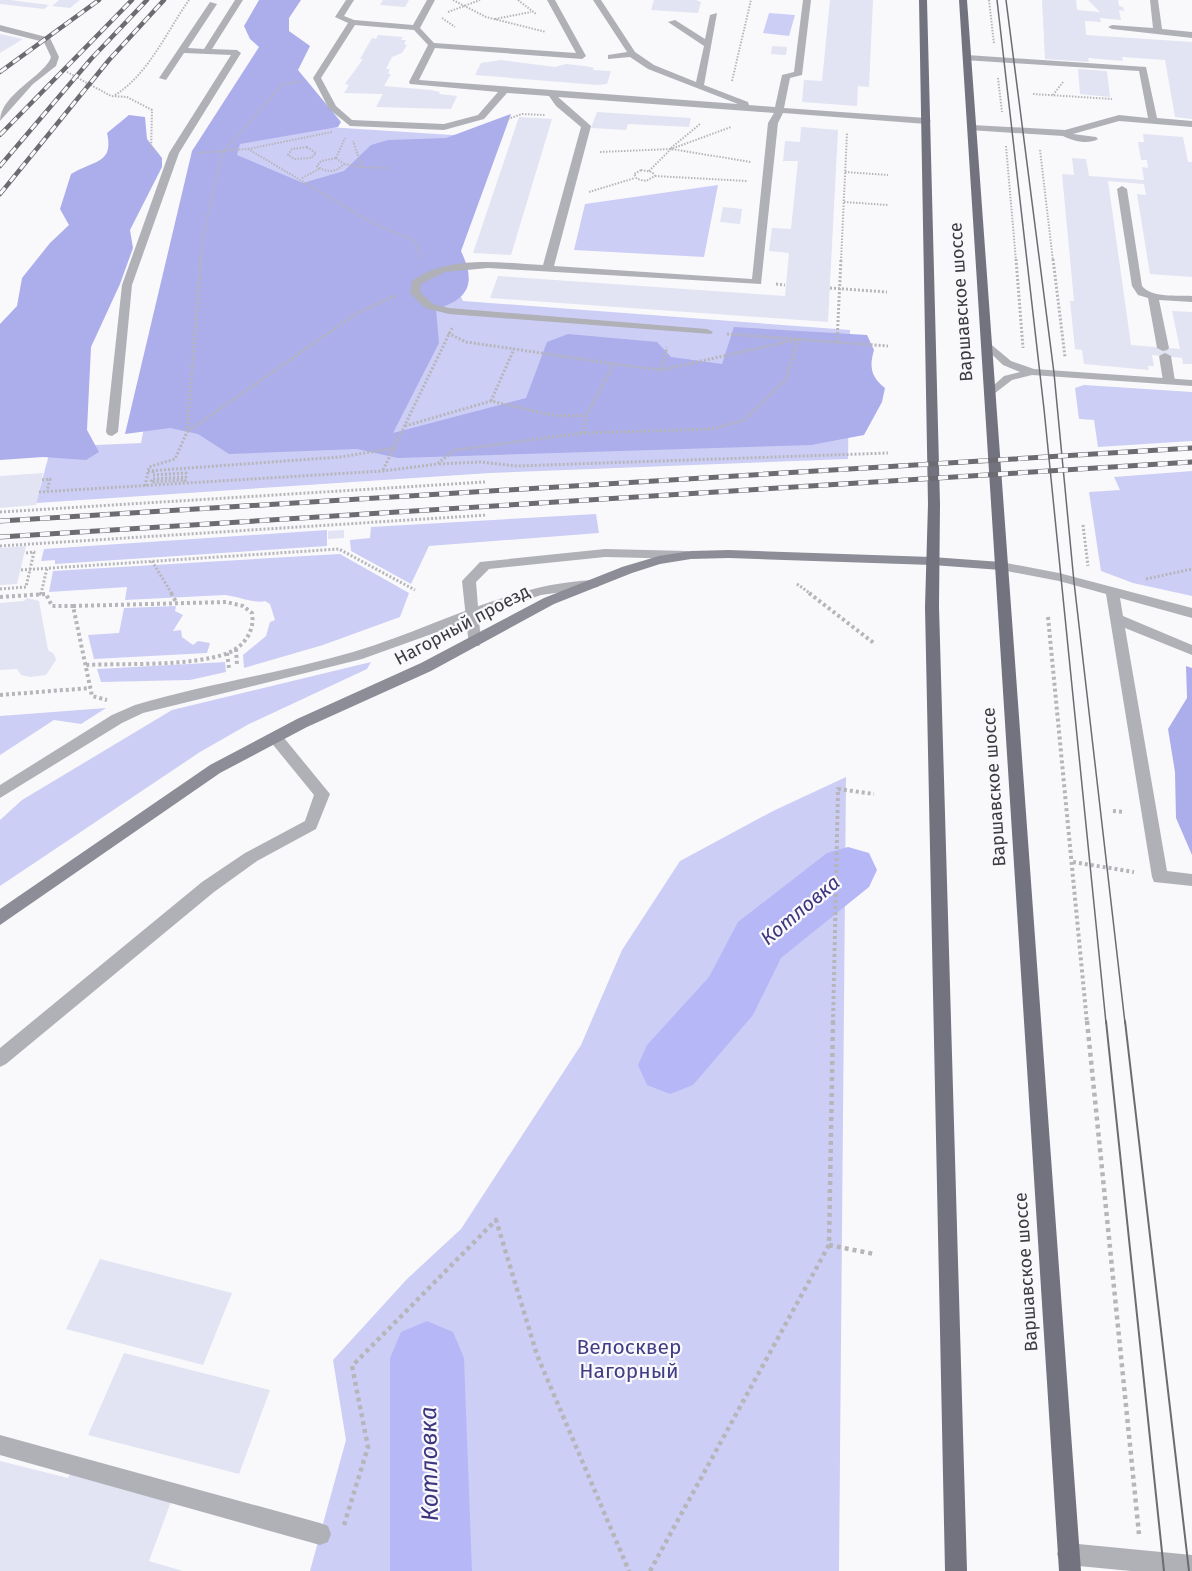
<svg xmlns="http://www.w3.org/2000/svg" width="1192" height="1571" viewBox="0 0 1192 1571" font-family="'Fira Sans',sans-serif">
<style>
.green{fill:#cdcef5}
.forest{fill:#acadeb}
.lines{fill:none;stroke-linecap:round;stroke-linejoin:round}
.river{fill:#b6b7f6;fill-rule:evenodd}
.building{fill:#e2e3f3}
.path-far3{stroke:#b6b6ba;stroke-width:2;stroke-dasharray:1.5 1.5;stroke-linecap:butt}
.path-far2{stroke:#b6b6ba;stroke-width:3;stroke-dasharray:2 2;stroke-linecap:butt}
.path-far1{stroke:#b6b6ba;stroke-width:4;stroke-dasharray:3 3;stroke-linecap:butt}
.path{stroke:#b6b6ba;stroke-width:4.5;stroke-dasharray:4 4;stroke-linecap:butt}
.lane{fill:#b0b0b7;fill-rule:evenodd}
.street{fill:#b0b0b7;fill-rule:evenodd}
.secondary{fill:#8c8d97;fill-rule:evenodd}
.primary{fill:#737380;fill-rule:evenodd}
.tram-far1{stroke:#6b6b71;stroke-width:1.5}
.tram{stroke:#6b6b71;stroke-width:2}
.rail-far1-casing{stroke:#6b6b71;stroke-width:4.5}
.rail-casing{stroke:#6b6b71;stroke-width:5}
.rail-far1{stroke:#f9f9fc;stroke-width:3;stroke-dasharray:8;stroke-linecap:butt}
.rail{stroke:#f9f9fc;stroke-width:4;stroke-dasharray:10;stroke-linecap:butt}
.labels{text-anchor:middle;stroke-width:4.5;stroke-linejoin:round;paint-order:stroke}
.street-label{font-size:18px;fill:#3b3b42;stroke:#f9f9fc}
.water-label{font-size:20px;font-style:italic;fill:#3d367f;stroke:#f9f9fc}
.near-park-label{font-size:21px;fill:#423c86;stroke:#f9f9fc}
.near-water-label{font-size:24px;font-style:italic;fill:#3d367f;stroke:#f9f9fc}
</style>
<rect width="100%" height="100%" fill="#f9f9fc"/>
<path class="green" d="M769 13 795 15 789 36 763 33Z
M221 120 484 137 443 258 463 301 850 330 848 459 490 473 36 503 51 447 141 443 170 294Z
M718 185 704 257 574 250 585 204Z
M1084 385 1192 392V441L1098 447 1094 420 1079 419 1075 388Z
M1192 471V596L1133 583 1101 571 1089 492 1120 490 1114 477Z
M596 514 599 533 429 546 411 584 351 551 350 540 370 538 371 527Z
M327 530V546L55 564V560L41 561 44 549Z
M340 554 409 593 400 617 323 645 244 668 243 655 266 636 270 622 275 620 270 604 265 601C255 604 236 596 225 595L125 600 127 587 49 592 53 571Z
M176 606 175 611 183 615 173 631 181 630 182 637 193 645 198 641 210 643 207 653 94 659 88 635 119 633 124 608Z
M225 662 226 672 190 680 101 682 97 669Z
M371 662 367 669 249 724 200 752 0 886V820L22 800 172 710Z
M106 708 81 724 54 720 0 755V716Z
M846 777 839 1571H310L346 1440 333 1360 407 1279 461 1229 581 1045 622 950 680 861 773 811Z"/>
<path class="forest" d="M259 0H301L289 18V31L310 46 298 70 341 122 338 127 240 144 237 155 303 183 344 171 371 145 388 140 446 138 511 114 461 251C476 282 470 299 436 309L439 343 393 433 526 398 547 342 568 334 657 342 671 357 722 364 734 327 867 335 874 350C869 367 871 377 885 388L882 402 864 435 811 445 398 458 357 449 229 454 198 434 170 428 125 434 192 151 259 47 250 39 244 26Z
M129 115 145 117 147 139 162 158V167L130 230 133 248 120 284 91 347 87 430 99 452 86 460 43 457 0 460V324L17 306 22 278 50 243 69 225 60 209 71 174C94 160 114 164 107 133Z
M1186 666 1192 668V855L1176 818 1175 772 1168 729 1187 698Z"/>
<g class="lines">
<path class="river" d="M848 847 869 853 877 870 869 887 781 958 753 1015 693 1085 670 1094 647 1085 638 1065 647 1045 709 977 738 922 827 853Z
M427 1321 453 1332 464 1358 472 1571H390V1358L401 1332Z"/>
</g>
<path class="building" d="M0 0H10L49 5 44 9 0 4Z
M59 0H80L70 8 52 6Z
M383 0H409L405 7 380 5Z
M654 0H696L701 2 698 13 651 10Z
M830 0H873L869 87 858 86 857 106 802 102 804 80 822 81Z
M1042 0H1076L1077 10 1100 12 1088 0H1118L1119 6 1123 7 1124 11 1119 10 1121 20 1100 18 1101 22 1085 21 1086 35 1192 42V119L1175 117 1165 60 1122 57 1123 61 1088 58 1089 62 1045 59Z
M0 34 23 39 0 53Z
M378 35 403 37 401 40H406L404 44 407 45 402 53 392 57 386 69H390L388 74H391L384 86 431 90 440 92 439 94 457 96 451 109 376 107 383 94 344 93 349 85 345 84 363 59H360L372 38 376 39Z
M772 46 787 47 786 55 771 54Z
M501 60 555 67 566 64 585 66 594 68 593 70 611 71 607 84 597 85 475 75 481 63Z
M1078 69 1107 71 1110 97 1080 94Z
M597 112 691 118 689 127 628 124 626 130 591 128Z
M519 117 552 119 511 255 473 253Z
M801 127 838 130 828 322 490 298 498 276 785 296 789 253 769 251 772 228 791 229 798 161H783L785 141 800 142Z
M1143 134 1183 137 1188 162H1192V277L1150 274 1137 194 1146 195 1144 184 1108 181 1131 345 1180 349 1172 311 1192 312V364H1183L1182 358 1152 355 1154 366H1148L1149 370 1084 364 1082 350 1075 349 1070 301H1074L1062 174 1074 175 1072 158 1086 159 1089 176 1144 180 1142 167 1148 168 1147 160H1141L1138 142H1144Z
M723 207 742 209 740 224 720 222Z
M43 473 36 505 0 508V476Z
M344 530V538L328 539V531Z
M26 546 17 584 0 585V548Z
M27 598 39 601 48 650 54 654 56 660 46 675 30 677 21 675 17 669 0 670V603L24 601Z
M100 1259 232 1293 203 1365 66 1329Z
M124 1353 270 1390 239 1474 88 1435Z
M0 1461 68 1478 70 1474 172 1499 149 1561 183 1571H0Z"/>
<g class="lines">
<path class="path-far3" d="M453 0 486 17 546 32
M518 0 536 14
M989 0 994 44
M448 12 480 0
M442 18 455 27
M495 19 531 12
M67 72 111 96 127 97 152 110 151 153
M998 78 1002 112
M732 81 751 0
M1033 94 1112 99
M115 95C148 75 167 31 189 0
M1053 95 1063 82
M505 120 522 114 545 115
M1006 146 1016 261
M307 147 316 153 311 158 294 159 288 155 292 149Z
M671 148 700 124
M248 149 332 132
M1040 150 1053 261
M600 152 671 149 751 162
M197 153 248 149 371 222 415 241 422 259
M336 158 344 164C336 173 326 173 317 166L321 161Z
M336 158 345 138
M344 164 362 167 353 141
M362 167 389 168
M641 170 652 172 655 176 646 181 637 179 634 174Z
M649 171 671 149 731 127
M845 172 888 175
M655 176 747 181
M302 178 319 169
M589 192 635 178
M844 202 888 205
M200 261 202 241 222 153 282 85 301 81
M841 261 847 133"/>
<path class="path-far2" d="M1016 259 1023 348
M1053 259 1065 357
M776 284 785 285
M830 288 887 292
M448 333 466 342 514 349
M727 334 888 346
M837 342 841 259
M661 370 795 340
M491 401 514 349 614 364
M405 426 491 401 551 415 586 416 614 364 661 370 667 347
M187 432 201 259
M583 433 586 416
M439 464 480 462 517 466 888 453
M383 470 452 328
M148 471 340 457 396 448
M153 471V475L186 473V477L152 479 151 482 185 480V483
M42 480 50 479 47 491
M145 486 149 467 175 459 187 432 357 313 397 295
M39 492 383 471 437 464 455 450 583 433 711 429 744 420 786 379 798 339
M0 512 485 482
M1083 525 1088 566
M0 546 487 515
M152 561 172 594
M21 570 339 549 415 590
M1146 579 1192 569
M797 584 811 594
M0 589 26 587 34 552 25 553
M39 594H46
M41 594 47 568"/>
<path class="path-far1" d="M171 593 176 602
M809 593 875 644
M0 597 46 594 52 606H73L92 696 107 700
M73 606 226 602 243 606 252 613C255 630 245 646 228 653 191 667 126 663 85 665
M1048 617 1087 1023
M236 649 237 665
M227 653 229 668
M0 695 90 688
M1113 811 1125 812
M1073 862 1134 872
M833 1023 838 789 874 794"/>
<path class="path" d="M1087 1021 1139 1534
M829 1245 874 1254
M344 1525 368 1447 352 1366 496 1220 537 1355 629 1571
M650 1571 829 1245 833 1021"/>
<path class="lane" d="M235 0H243L212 49 237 50 241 53 179 153 132 285 118 432 112 436 108 435 106 432 122 285 169 153 231 55 184 53 166 80 159 78 210 2 217 4 188 48 204 49Z
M346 0H354L344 16 354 20 413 25 427 0H435L420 28 434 43 576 53 547 0H555L586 56 582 59 435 48 419 80 738 104 648 69 630 57 608 59V55L627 52 593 0H601L635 52 654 65 696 82 704 46 668 22 675 20 705 39 710 15 717 13 704 85 748 102 749 105 775 107 782 75 794 72 803 0H811L802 75 790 78 784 108 926 118 931 121 926 124 783 113 778 123 761 284 488 268 445 272 421 284 420 292 433 304 449 308 707 329 713 332 711 334 449 314 425 308 410 293 412 281C450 254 500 263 543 265L581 127 556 106 549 96 507 93 484 119 444 130 350 126 329 109 313 78 348 23 335 17ZM355 25 414 30 428 45 409 82 410 84 498 92 478 115 444 124 352 120 336 106 321 78ZM558 97 774 113 768 123 752 279 554 266 591 126Z
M1150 0H1158L1162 29 1192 32V38L1112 29 1108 27 1112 25 1153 28Z
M0 25 50 38 59 57 56 66 33 84 0 121C0 94 46 75 51 57L44 42 0 31Z
M967 55 1146 67 1157 118 1192 121V127L1119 121 1073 134 1096 137 1098 139C1088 145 1073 141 1063 136L969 130V126L972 125 1065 130 1119 115 1148 118 1139 71 964 60 963 58Z
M1122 186 1127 189 1142 286C1151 298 1178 295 1192 296V302L1159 300 1169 348 1167 350 1163 351 1157 348 1148 298 1138 295 1132 286 1117 189Z
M1165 353 1171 356 1175 381 1169 384 1163 381 1159 356Z
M1001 562 1059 573 1192 608V618L1120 598 1123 616 1192 645V655L1125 628 1167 871 1192 874V886L1154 882 1152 877 1106 594 1059 581 996 569 994 566Z
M593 580 598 581 600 584 598 587 541 595 362 659 143 713 122 723 0 798V785L112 715 135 705C206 684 281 673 353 652 434 628 508 584 593 580Z
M275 732 280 733 330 794 316 829 257 861 214 892 6 1064 0 1067V1048L202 882 245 853 305 821 314 795 270 741 268 737Z
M0 1435 320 1523 328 1526 331 1534 328 1542 320 1545 0 1455Z
M1068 1543 1192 1555V1571H1131L1068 1565 1060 1562 1057 1554 1060 1546Z"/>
<path class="street" d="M987 341 1011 361 1034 369 1192 380V386L1032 375 1012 380 990 397 984 394 1004 376 1020 372 1003 365 981 344Z
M605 549 688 551 694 555 688 559 605 557 489 569 476 582 481 643 479 646H469L462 581 480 562Z"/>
<path class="secondary" d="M729 550 932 557 1001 562 1008 566 1001 570 932 565 729 558 691 559 660 564 632 573 554 604 431 671 307 727 220 773 0 925V909L210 765 297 719 421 663 544 598 622 567 659 556 691 551Z"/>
<path class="primary" d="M919 0H927L940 504 939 607 967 1571H945L925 607 928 504Z
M959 0H967L1081 1571H1059Z"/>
<path class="tram-far1" d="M997 0 1044 409 1106 1023
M1006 0 1054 373 1074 582 1125 1023"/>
<path class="tram" d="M1106 1021 1164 1571
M1125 1021 1189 1571"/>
<defs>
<path id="rail-far1" d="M0 72 99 0
M0 135 132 0
M0 166 91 59 147 0
M0 194 109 60 164 0"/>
<path id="rail" d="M0 521 1192 448
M0 537 1192 462"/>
</defs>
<use href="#rail-far1" class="rail-far1-casing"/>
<use href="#rail" class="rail-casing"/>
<use href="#rail-far1" class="rail-far1"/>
<use href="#rail" class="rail"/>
</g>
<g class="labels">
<g class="street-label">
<text transform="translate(961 302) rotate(-94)" y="6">Варшавское шоссе</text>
<text transform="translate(462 625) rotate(-28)" y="6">Нагорный проезд</text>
<text transform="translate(994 787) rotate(-94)" y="6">Варшавское шоссе</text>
<text transform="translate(1026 1272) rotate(-94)" y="6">Варшавское шоссе</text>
</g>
<g class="water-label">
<text transform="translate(800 910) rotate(-40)" y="7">Котловка</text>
</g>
<g class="near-park-label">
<text x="629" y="1354">Велосквер<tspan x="629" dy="24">Нагорный</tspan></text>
</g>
<g class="near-water-label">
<text transform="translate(429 1464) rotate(-91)" y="8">Котловка</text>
</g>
</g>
</svg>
